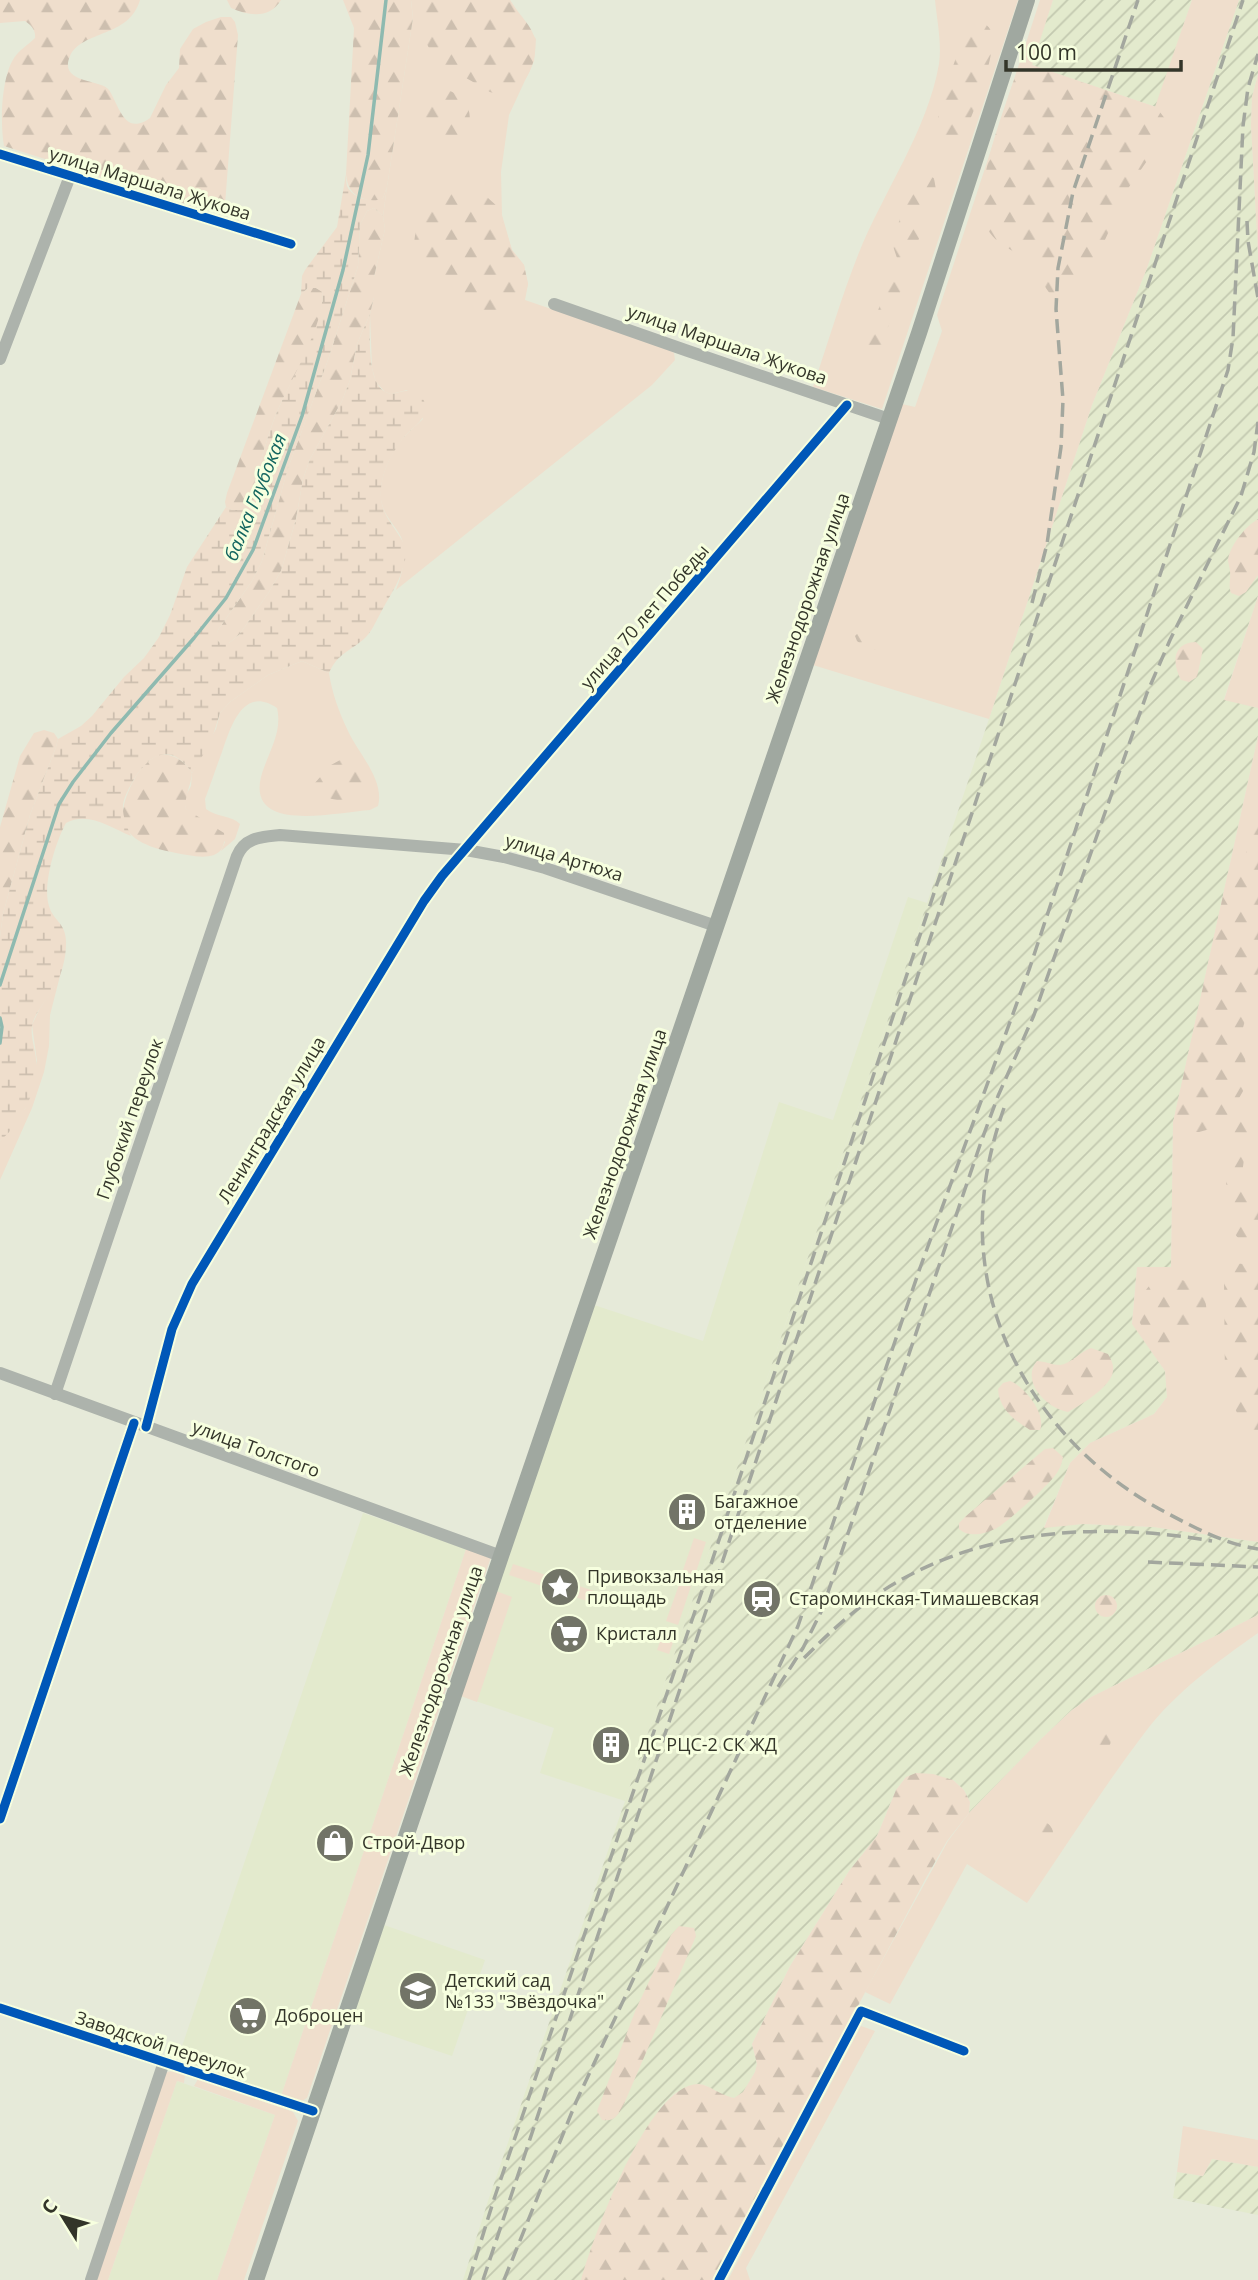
<svg xmlns="http://www.w3.org/2000/svg" width="1258" height="2280" viewBox="0 0 1258 2280" font-family="'Open Sans',sans-serif">
<style>
.built{fill:#e3eacd}
.industrial{fill:url(#industrial-furrows)}
.green{fill:#efdecc}
.forest{fill:url(#forest-firs)}
.wetland{fill:url(#wetland-marsh)}
.lines{fill:none;stroke-linecap:round;stroke-linejoin:round}
.stream{stroke:#8ebab0;stroke-width:3.5}
.street{stroke:#adb3ac;stroke-width:12}
.secondary{stroke:#a0a8a0;stroke-width:16}
.rail{stroke:#a3a79e;stroke-width:3.5;stroke-dasharray:14 7;stroke-linecap:butt}
.cycleway-casing{stroke:#f7ffdf;stroke-width:13}
.cycleway{stroke:#0057b8;stroke-width:9}
.labels{text-anchor:middle;stroke-width:6;stroke-linejoin:round;paint-order:stroke}
.street-label{font-size:18px;fill:#333529;stroke:#f7ffdf}
.poi-label{font-size:18px;fill:#333529;stroke:#f7ffdf;text-anchor:start}
.water-label{font-size:19px;font-style:italic;fill:#12655f;stroke:#f7ffdf}
</style>
<defs>
<pattern id="industrial-furrows" width="10" height="10" patternUnits="userSpaceOnUse" patternTransform="scale(1.75)"><rect width="10" height="10" fill="#e3eacd"/><path d="M-1 1l2-2M0 10L10 0M9 11l2-2" fill="none" stroke="#c3c9b0"/></pattern>
<pattern id="forest-firs" width="22" height="20" patternUnits="userSpaceOnUse" patternTransform="scale(1.75)"><rect width="22" height="20" fill="#efdecc"/><path d="M5 1l3.5 6h-7zM16 11l3.5 6h-7z" fill="#cdbfaf"/></pattern>
<pattern id="wetland-marsh" width="20" height="14" patternUnits="userSpaceOnUse" patternTransform="scale(1.75)"><rect width="20" height="14" fill="#efdecc"/><path d="M1 5h8M5 5V1M11 12h8M15 12V8" fill="none" stroke="#cdbfaf"/></pattern>
</defs>
<rect width="100%" height="100%" fill="#e6ead9"/>
<path class="built" d="M908 897 927 903 625 1801 540 1773 554 1728 461 1696 594 1305 703 1341 779 1102 833 1120Z
M363 1513 466 1549 281 2096 177 2061Z
M384 1925 485 1960 452 2056 351 2022Z
M177 2081 275 2115 217 2280H108Z"/>
<path class="industrial" d="M1053 0H1192L1156 107 1031 65Z
M1239 0H1258V73L1252 97 1251 125 1258 255V596L1224 699 1258 708V736L1173 1123 1171 1268H1137L1132 1323 1165 1371 1167 1397 1154 1414 1090 1443 1070 1463 1044 1527 1083 1524 1153 1527 1258 1542V1615L1091 1697 1072 1710 1040 1740 969 1813 970 1802 964 1790 953 1780 906 1777 896 1790 877 1836 849 1871 790 1966 752 2044 757 2064 755 2072 743 2093 734 2098 723 2096 707 2086 699 2084 687 2087 673 2095 660 2108 616 2185 581 2280H463L488 2201 625 1801 989 719 1092 405 1147 268Z
M1212 2159 1258 2167V2215L1173 2198 1177 2172 1203 2176Z"/>
<path class="green" d="M411 0H510L536 39 534 61 509 115 501 172 502 215 512 250 524 265 528 284 525 300 668 349 674 353 675 360 652 385 396 590C402 574 408 554 401 537 395 525 385 517 382 504 376 484 390 453 403 438 409 431 417 425 423 419L407 390 391 394 385 392 376 382 372 368 370 314 374 297V277L385 229 383 216 387 187 413 18Z
M935 0H1018L882 409 813 387C828 343 841 298 858 255 883 192 927 132 939 64 942 43 937 21 935 0Z
M1040 0H1053L1032 65 1155 107 1192 0H1239L1147 268 1092 405 989 719 813 665 902 404 915 407 942 331 937 315Z
M1258 74V255L1251 125 1252 97Z
M1258 596V708L1224 700Z
M302 661 329 673C332 693 339 712 348 731 358 753 385 780 378 806L370 810C331 813 236 836 265 765 272 746 282 729 277 708 243 685 231 726 222 752 216 768 211 783 205 799L206 809C216 817 231 815 240 824L235 839 221 851 225 842 186 809 184 799 191 786 192 773 216 729 220 713 230 702 268 675Z
M1258 736V1542L1153 1527 1083 1524 1044 1528 1070 1463 1090 1443 1154 1414 1167 1397 1165 1371 1132 1324 1137 1267H1171L1173 1123Z
M61 972 50 1015 49 1046 44 1072 32 1108 0 1180V1141L25 1109 37 1061 32 1025 40 1008 54 988Z
M694 1538 706 1542 695 1575 683 1570Z
M466 1549 491 1557 307 2098 302 2101 281 2096Z
M513 1564 594 1591 590 1602 509 1575Z
M680 1582 691 1586 678 1625 666 1621Z
M496 1591 512 1597 477 1702 461 1696Z
M1258 1615V1633C1218 1661 1176 1692 1146 1731 1104 1786 1066 1846 1027 1903L967 1864 890 2004 865 1992 948 1841 969 1813 1040 1740 1072 1710 1091 1697Z
M665 1627 677 1631 669 1654 657 1650Z
M861 2026 875 2031 746 2268 750 2280H728Z
M173 2071 185 2075 184 2083 177 2081 108 2280H96L164 2077 167 2072Z
M198 2079 288 2110 293 2112 298 2121 244 2280H217L275 2115 194 2086Z
M1183 2126 1258 2140V2167L1212 2159 1203 2176 1177 2172Z"/>
<path class="forest" d="M0 0H140C129 38 82 30 70 56 58 84 101 79 109 90 119 105 124 137 150 118L166 85 179 68 180 49 193 29 206 22 221 17H231L235 22 238 35 225 205 212 211 205 210 4 146C0 124 1 78 14 58 19 50 28 45 35 38 36 30 31 25 25 21L0 23Z
M227 0H281C270 19 249 16 231 8Z
M343 0H411L413 18 387 187 383 198 377 202C357 198 348 194 346 174L354 28Z
M423 0H510C517 13 534 27 535 41 538 66 520 103 490 92 481 88 474 82 466 78 452 71 438 63 429 48 421 34 424 16 423 0Z
M978 20C985 23 991 27 992 35 996 54 971 130 956 142 949 141 940 138 938 131 933 118 961 40 970 26 973 22 973 22 978 20Z
M1031 65 1156 107 1166 120V130L1160 142 1129 187 1104 242 1098 262 1090 275 1078 289 1068 297H1053C1043 287 1039 272 1028 262 1017 251 1000 247 990 233 966 200 1006 106 1018 68Z
M436 89C486 89 476 156 436 141 407 131 419 103 436 89Z
M928 175 934 178 936 190 880 350 876 359 871 360 865 357 863 352 897 258 893 246 901 213 909 192 912 183 919 177Z
M449 190 468 191 488 198 498 207 512 250 524 265 528 284 524 300 511 312 501 313 483 310 467 302 456 293 441 274 423 260 414 250C414 224 424 201 449 190Z
M374 208 383 216 385 229 374 277V297L370 314 357 344 350 380 342 401 310 459 303 479 296 519 281 571 269 592 239 635 229 643H220L215 639 218 630 252 581 262 561 288 468 328 360 358 266 360 225 367 211Z
M308 288H316L322 291C328 325 285 388 273 422 264 448 257 474 250 500L242 510H232L226 507 225 502 227 493 301 294Z
M1258 519V575L1246 592 1239 596 1231 593C1228 585 1231 580 1230 571 1230 569 1228 562 1228 560 1230 545 1246 526 1258 519Z
M863 628 877 633 879 641 876 649 869 651 857 641 855 636Z
M1196 642 1203 649 1197 677 1189 682 1181 680C1172 663 1172 643 1196 642Z
M44 730 54 733 58 739 56 747 30 815 3 914 0 937V827L20 756 34 733Z
M161 754C176 755 184 761 192 773 191 786 184 796 186 809L224 833C225 842 224 851 214 855 202 859 188 855 176 853 139 846 110 833 129 790 136 774 145 760 161 754Z
M342 759C361 761 368 780 363 796 346 804 324 802 313 785L331 765Z
M1258 807V973L1241 1035 1248 1077 1246 1086 1231 1112 1210 1129 1199 1132H1184L1173 1123 1228 873C1234 865 1245 857 1249 847 1255 833 1248 822 1255 809Z
M1244 1119 1249 1123 1242 1174 1245 1185 1258 1194V1241C1227 1246 1234 1222 1232 1205 1231 1199 1228 1194 1227 1189 1223 1168 1228 1137 1240 1120Z
M1235 1263 1258 1266V1443L1238 1415 1225 1386 1224 1275Z
M1163 1278C1168 1278 1174 1277 1179 1279 1199 1284 1216 1306 1200 1323 1195 1329 1187 1329 1181 1333 1177 1337 1174 1342 1170 1344 1155 1351 1143 1329 1138 1319 1142 1299 1142 1285 1163 1278Z
M1091 1348 1108 1354C1111 1359 1114 1365 1113 1371 1112 1386 1081 1405 1068 1412 1047 1409 1020 1381 1037 1361 1044 1361 1052 1365 1060 1365 1070 1364 1080 1352 1091 1348Z
M1010 1381C1024 1386 1047 1414 1040 1430H1030C1014 1420 999 1409 998 1389L1003 1383Z
M1053 1448 1063 1457C1062 1464 1059 1471 1054 1477 1046 1487 1006 1524 995 1529 984 1534 969 1538 959 1529V1523L966 1516 1045 1449Z
M1095 1606a11 11 0 1 1 22 0a11 11 0 1 1-22 0Z
M1089 1740a11 11 0 1 1 22 0a11 11 0 1 1-22 0Z
M916 1773 933 1774 953 1780 964 1790 970 1802 969 1813 947 1841 926 1878 712 2280H581C593 2238 648 2083 699 2084 709 2085 722 2096 734 2098L743 2092 755 2072 757 2064 752 2044 790 1966 849 1871 877 1836 896 1790 906 1777Z
M1031 1833a11 11 0 1 1 22 0a11 11 0 1 1-22 0Z
M679 1926 694 1928 696 1936 624 2104C618 2115 615 2122 602 2120L597 2111 636 2009 671 1935Z"/>
<path class="wetland" d="M346 174C346 178 346 182 347 186 352 198 373 204 383 198L387 187 383 216 374 208 367 211 360 225 358 266 328 360 288 468 262 561 252 581 218 630 216 639 220 643H229L239 635 269 592 281 571 296 519 303 479 310 459 342 401 350 380 357 344 370 314C370 333 366 387 388 393 394 395 399 391 405 391 410 390 416 392 421 394L427 408C422 425 410 428 401 441 385 463 373 492 387 517 394 529 402 538 407 550 402 581 393 589 379 616 375 623 371 633 364 639 349 652 338 653 329 673L302 661 268 675 230 702 220 713 211 742 192 773C172 743 151 752 134 779 130 787 124 796 123 805 122 815 127 827 131 836 110 827 88 811 66 823 56 841 42 885 49 906 53 921 67 923 66 944 66 959 61 977 53 990 46 1001 37 1010 33 1022 29 1034 35 1047 36 1059 39 1089 22 1122 0 1141V937L3 914 30 815 56 747 58 739 81 726 92 716 124 677 144 658 159 637 170 615 187 567 226 507 232 510H242L250 500C257 474 264 448 273 422 285 389 327 322 322 292L316 288H308L301 294 302 276 305 270 337 227Z"/>
<g class="lines">
<path class="stream" d="M0 985 59 804 73 782 111 733 194 638 226 598 253 550 302 416 343 270 368 155 386 0
M0 1018 2 1027 0 1043"/>
<path class="street" d="M0 154 291 244
M554 304 688 351 889 419
M0 359 70 176
M0 1373 501 1556
M55 1394 237 856C245 837 262 837 280 835L466 850 504 857 545 868 716 926
M146 1427 172 1329 192 1284 424 901 442 876 847 405
M0 1819 134 1423
M0 2008 313 2111
M91 2280 164 2062
M719 2280 861 2011 964 2051"/>
<path class="secondary" d="M256 2280 501 1556 919 333 1027 0"/>
<path class="rail" d="M1247 221 1248 241 1258 298
M1032 603 1047 544 1061 447 1063 400 1056 309 1058 268 1073 192 1138 0
M1004 1108C993 1139 985 1173 983 1206 974 1336 1053 1453 1165 1512 1195 1528 1225 1544 1258 1549
M1148 1562 1258 1567
M804 1658C833 1629 863 1601 899 1581 992 1527 1109 1523 1212 1541
M778 1687 803 1648 822 1610 981 1142 998 1096 1034 1015 1147 693 1170 640 1241 496 1254 452 1258 422
M469 2280 494 2199 705 1582 946 857
M483 2280 1243 0
M504 2280 576 2102 798 1626 920 1268 1029 970 1228 370 1233 338 1243 126 1248 88 1258 54"/>
<defs>
<path id="cycleway" d="M0 154 291 244
M146 1427 172 1329 192 1284 424 901 442 876 847 405
M0 1819 134 1423
M0 2008 313 2111
M719 2280 861 2011 964 2051"/>
</defs>
<use href="#cycleway" class="cycleway-casing"/>
<use href="#cycleway" class="cycleway"/>
</g>
<defs>
<symbol id="building-disc" viewBox="-11 -11 22 22"><circle r="9.5" fill="#727467" stroke="#f7ffdf"/><path d="M-4-6H4V6H1V3H-1V6H-4ZM-2.5-4.3h1.7v1.8h-1.7ZM.8-4.3h1.7v1.8H.8ZM-2.5-1h1.7V.8h-1.7ZM.8-1h1.7V.8H.8Z" fill="#fff"/></symbol>
<symbol id="sight-disc" viewBox="-11 -11 22 22"><circle r="9.5" fill="#727467" stroke="#f7ffdf"/><path d="M0-6L1.8-2.2L6-1.7L2.9 1.2L3.7 5.4L0 3.3L-3.7 5.4L-2.9 1.2L-6-1.7L-1.8-2.2Z" fill="#fff"/></symbol>
<symbol id="station-disc" viewBox="-11 -11 22 22"><circle r="9.5" fill="#727467" stroke="#f7ffdf"/><path d="M-3-6H3Q5-6 5-4V2Q5 4 3 4L4.5 6H3L1.5 4h-3L-3 6H-4.5L-3 4Q-5 4-5 2V-4Q-5-6-3-6ZM-3.5-4v3h7v-3ZM-3.5 1v1.5H-2V1ZM2 1v1.5H3.5V1Z" fill="#fff"/></symbol>
<symbol id="supermarket-disc" viewBox="-11 -11 22 22"><circle r="9.5" fill="#727467" stroke="#f7ffdf"/><path d="M-6-5.5h2.5l.6 2H6L4.5 2H-2.5L-4.4-4H-6ZM-1.5 3.2a1.3 1.3 0 1 0 .1 0ZM3 3.2a1.3 1.3 0 1 0 .1 0Z" fill="#fff"/></symbol>
<symbol id="shop-disc" viewBox="-11 -11 22 22"><circle r="9.5" fill="#727467" stroke="#f7ffdf"/><path d="M-5-2.5h2.3a2.7 3.5 0 0 1 5.4 0H5L5.5 6h-11ZM-1.5-2.5h3a1.5 2.3 0 0 0-3 0Z" fill="#fff"/></symbol>
<symbol id="school-disc" viewBox="-11 -11 22 22"><circle r="9.5" fill="#727467" stroke="#f7ffdf"/><path d="M0-5L7-2L0 1L-7-2ZM-4 1L0 2.5L4 1V4Q0 6-4 4Z" fill="#fff"/></symbol>
</defs>
<g fill-rule="evenodd">
<use href="#building-disc" x="665" y="1490" width="44" height="44"/>
<use href="#sight-disc" x="538" y="1565" width="44" height="44"/>
<use href="#station-disc" x="740" y="1577" width="44" height="44"/>
<use href="#supermarket-disc" x="547" y="1612" width="44" height="44"/>
<use href="#building-disc" x="589" y="1723" width="44" height="44"/>
<use href="#shop-disc" x="313" y="1821" width="44" height="44"/>
<use href="#school-disc" x="396" y="1969" width="44" height="44"/>
<use href="#supermarket-disc" x="226" y="1994" width="44" height="44"/>
</g>
<g class="labels">
<g class="street-label">
<text transform="translate(150 184) rotate(17)" y="6">улица Маршала Жукова</text>
<text transform="translate(727 345) rotate(19)" y="6">улица Маршала Жукова</text>
<text transform="translate(808 598) rotate(-71)" y="6">Железнодорожная улица</text>
<text transform="translate(645 617) rotate(-49)" y="6">улица 70 лет Победы</text>
<text transform="translate(564 858) rotate(17)" y="6">улица Артюха</text>
<text transform="translate(130 1119) rotate(-71)" y="6">Глубокий переулок</text>
<text transform="translate(272 1120) rotate(-59)" y="6">Ленинградская улица</text>
<text transform="translate(625 1134) rotate(-71)" y="6">Железнодорожная улица</text>
<text transform="translate(256 1449) rotate(20)" y="6">улица Толстого</text>
<text transform="translate(441 1671) rotate(-71)" y="6">Железнодорожная улица</text>
<text transform="translate(161 2045) rotate(18)" y="6">Заводской переулок</text>
</g>
<g class="poi-label">
<text x="714" y="1508">Багажное<tspan x="714" dy="21">отделение</tspan></text>
<text x="587" y="1583">Привокзальная<tspan x="587" dy="21">площадь</tspan></text>
<text x="789" y="1605">Староминская-Тимашевская</text>
<text x="596" y="1640">Кристалл</text>
<text x="638" y="1751">ДС РЦС-2 СК ЖД</text>
<text x="362" y="1849">Строй-Двор</text>
<text x="445" y="1987">Детский сад<tspan x="445" dy="21">№133 "Звёздочка"</tspan></text>
<text x="275" y="2022">Доброцен</text>
</g>
<g class="water-label">
<text transform="translate(255 497) rotate(-68)" y="7">балка Глубокая</text>
</g>
</g>
<g transform="translate(63 2217) rotate(307)" stroke="#f7ffdf" stroke-width="5" paint-order="stroke">
<path d="M0-5L12 26L0 18L-12 26Z" fill="#333529"/>
<text y="-10" font-size="19" font-weight="bold" text-anchor="middle" fill="#333529">С</text>
</g>
<path d="M1006 60v10h175v-10" fill="none" stroke="#333529" stroke-width="3.5"/>
<text x="1016" y="60" font-size="21" fill="#333529" stroke="#f7ffdf" stroke-width="5" paint-order="stroke">100 m</text>
</svg>
